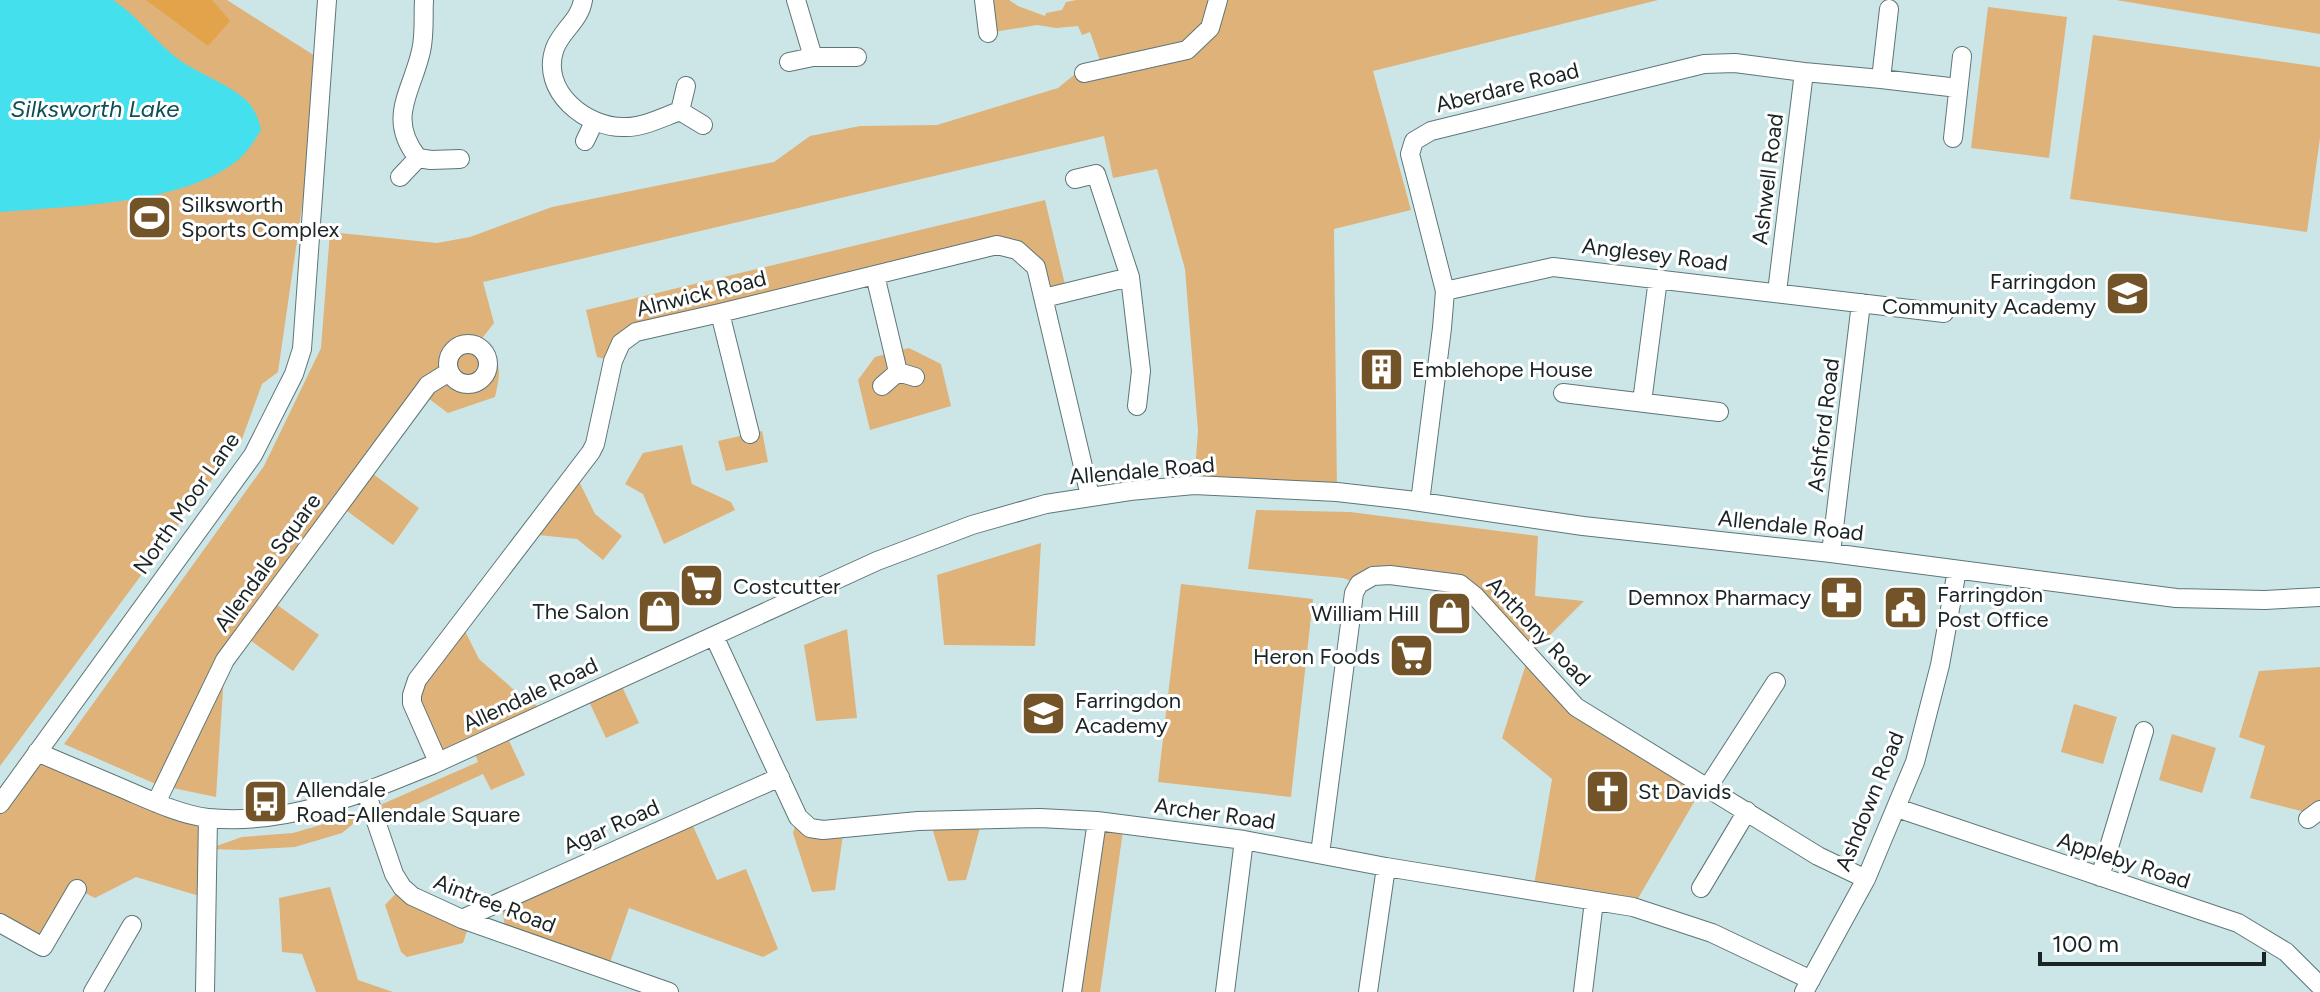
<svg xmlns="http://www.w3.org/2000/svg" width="2320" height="992" viewBox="0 0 2320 992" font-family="Figtree,sans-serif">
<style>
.green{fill:#deb279}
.forest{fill:#e2a34b}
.water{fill:#44e0ee}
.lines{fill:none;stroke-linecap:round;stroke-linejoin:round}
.minor-casing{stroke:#5e7678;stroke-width:20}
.minor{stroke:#fff;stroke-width:18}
.labels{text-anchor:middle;stroke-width:6;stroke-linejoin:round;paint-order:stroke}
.street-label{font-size:22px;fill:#1a2425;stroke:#fff}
.poi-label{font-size:22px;fill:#1a2425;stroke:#fff;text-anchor:start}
.water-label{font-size:24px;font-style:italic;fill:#0c5055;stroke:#fff}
</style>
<rect width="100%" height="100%" fill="#cce6e8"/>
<path class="green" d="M0 0H227L323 61 278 372 262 384 242 439 0 766Z
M984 0H1009L1018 6 1045 16 1046 13 1062 10 1066 2 1077 0H1658L1373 71 1411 210 1334 229 1337 492 1194 485 1198 431 1185 269 1157 169 1113 178 1104 136 483 282 494 323 480 341C503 360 501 371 495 397L448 413 421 393 365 468 419 508 393 545 339 505 269 599 319 635 293 671 243 635 225 659 216 797 158 785 64 744 264 466 321 348 330 232 437 243 470 237 552 207 774 162 810 136 860 126 937 125 1058 88 1074 75 1103 69 1090 32 1082 35 1078 26 1056 28 1037 25 988 33Z
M2116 0H2320V34Z
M1988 7 2067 17 2049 158 1971 148Z
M2093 35 2320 67V138L2307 232 2070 199Z
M1045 200 1067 293 1044 298 1036 267 997 245 636 332 613 361 597 357 586 310Z
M909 348 941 364 951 406 870 430 858 380 875 357Z
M762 431 768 462 726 471 718 441Z
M682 445 692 484 731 502 735 510 664 544 643 494 625 484 643 453Z
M575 473 595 514 622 536 603 560 577 539 529 534Z
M1256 510 1350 512 1538 536 1535 596 1584 601 1530 655 1576 707 1704 785 1633 907 1533 891 1552 779 1502 738 1529 655 1460 584H1359L1343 578 1248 569Z
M1041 543 1035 646 944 645 937 575Z
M1181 584 1313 599 1291 797 1158 782Z
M461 623 479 659 513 689 547 713 505 732 525 775 491 790 483 774 402 811 371 809 342 833 295 847 243 850 208 849 206 898 136 877 95 898 77 889 43 947 0 923V804L37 752 208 818V849L242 837 293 833 331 822 371 809 478 762 472 747 438 762 412 703Z
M847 629 857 718 816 721 804 645Z
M2320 667V801L2305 812 2250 798 2265 746 2239 737 2259 671Z
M619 680 639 723 606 738 586 695Z
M2074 704 2117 717 2103 764 2061 752Z
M2172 734 2216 748 2202 793 2159 780Z
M689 817 717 880 746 869 778 949 763 957 629 908 607 971 506 934 501 901Z
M798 817 844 828 835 890 812 892 793 833Z
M982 820 966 880 948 881 930 821Z
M1097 821 1124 824 1100 992H1072Z
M330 887 358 980 393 992H316L302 954 282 952 279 898Z
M402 887 470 922 463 943 407 957 401 952 385 905Z"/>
<path class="forest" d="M146 0H212L230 21 208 46Z"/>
<path class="water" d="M0 0H113C138 16 155 42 178 59 200 75 228 83 248 102 255 110 259 120 261 130 254 142 245 155 234 163 178 205 68 206 0 212Z"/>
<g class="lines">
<defs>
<path id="minor" d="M424 0C423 16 425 35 421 51 412 92 386 118 418 158L431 160 460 159
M583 0C580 20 562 30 555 48 539 91 587 129 626 127 644 127 663 117 680 111
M796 0 813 57H857
M984 0 988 33
M1889 9 1881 79 1958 88
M789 62 813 57
M1084 73 1187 50 1210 28 1218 0
M686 86 680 111 703 125
M1953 138 1962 56
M585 141 594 122
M400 177 418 158
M1075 179 1096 174 1130 277 1141 371 1137 406
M875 275 898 372
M1445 291 1553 267 1944 313
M1777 292 1804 72
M1044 298 1130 277
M720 313 750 434
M448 364a20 20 0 1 1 40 0a20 20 0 1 1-40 0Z
M882 386 898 372 915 377
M1563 393 1719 412
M1642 402 1658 279
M1420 502 1442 328 1445 291 1410 154 1414 141 1431 131 1704 64 1735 63 1804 72 1881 79
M1831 553 1861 303
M714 636 798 817 810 828 823 830 918 821 1040 818 1097 821 1244 840 1386 867 1633 907 1712 933 1811 980
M37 752C69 766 101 779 133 793 156 803 183 815 208 818 287 826 361 794 432 765L877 561 972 525 1046 504 1130 491 1194 485 1337 492 1407 500 1583 526 1831 553 2176 598 2265 600 2320 597
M438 762 412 703V695L417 680 591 452 595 444 613 361 621 343 636 332 720 313 997 245 1017 250 1036 267 1090 496
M1708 787 1776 682
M366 792 394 874 402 887 412 896 462 919 669 992
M156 803 225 660 428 385 449 372
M0 804 253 455 294 374 302 349 327 0
M1897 808 2238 923 2286 952 2320 986
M2308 819 2320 810
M1320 854 1354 593 1359 584 1373 576 1390 575 1460 584 1475 596 1576 707 1818 856 1866 879
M2100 877 2144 731
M1701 888 1747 811
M462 919 780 777
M0 923 43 947 77 889
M93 992 132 925
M205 992 208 818
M1072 992 1097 821
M1225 992 1244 840
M1368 992 1386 867
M1583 992 1594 901
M1804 992 1866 879 1915 762 1940 665 1957 570"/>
</defs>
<use href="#minor" class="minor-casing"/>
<use href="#minor" class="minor"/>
</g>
<defs>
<symbol id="stadium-square" viewBox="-11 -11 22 22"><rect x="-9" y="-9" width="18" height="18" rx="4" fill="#735429" stroke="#fff"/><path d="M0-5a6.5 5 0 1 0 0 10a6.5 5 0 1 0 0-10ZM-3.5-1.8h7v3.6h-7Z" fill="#fff"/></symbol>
<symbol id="school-square" viewBox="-11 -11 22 22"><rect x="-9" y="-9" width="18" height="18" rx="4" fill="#735429" stroke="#fff"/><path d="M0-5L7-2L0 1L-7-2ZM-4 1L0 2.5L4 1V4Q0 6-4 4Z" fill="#fff"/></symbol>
<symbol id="building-square" viewBox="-11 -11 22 22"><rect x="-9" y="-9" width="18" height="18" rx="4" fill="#735429" stroke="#fff"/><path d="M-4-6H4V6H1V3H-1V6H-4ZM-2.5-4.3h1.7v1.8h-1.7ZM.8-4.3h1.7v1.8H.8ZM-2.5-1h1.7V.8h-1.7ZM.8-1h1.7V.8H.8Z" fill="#fff"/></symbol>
<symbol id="supermarket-square" viewBox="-11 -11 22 22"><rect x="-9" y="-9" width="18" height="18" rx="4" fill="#735429" stroke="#fff"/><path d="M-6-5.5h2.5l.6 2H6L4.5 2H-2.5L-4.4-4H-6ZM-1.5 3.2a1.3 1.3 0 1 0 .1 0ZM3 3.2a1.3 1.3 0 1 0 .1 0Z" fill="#fff"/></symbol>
<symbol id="pharmacy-square" viewBox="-11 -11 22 22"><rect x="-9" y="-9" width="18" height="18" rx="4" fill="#735429" stroke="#fff"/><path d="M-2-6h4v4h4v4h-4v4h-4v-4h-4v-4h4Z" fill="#fff"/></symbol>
<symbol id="civic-square" viewBox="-11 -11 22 22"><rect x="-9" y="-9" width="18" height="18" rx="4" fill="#735429" stroke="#fff"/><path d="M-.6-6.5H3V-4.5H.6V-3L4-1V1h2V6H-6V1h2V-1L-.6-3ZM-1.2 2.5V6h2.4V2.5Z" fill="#fff"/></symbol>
<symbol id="shop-square" viewBox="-11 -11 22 22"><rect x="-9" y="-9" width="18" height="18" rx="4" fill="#735429" stroke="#fff"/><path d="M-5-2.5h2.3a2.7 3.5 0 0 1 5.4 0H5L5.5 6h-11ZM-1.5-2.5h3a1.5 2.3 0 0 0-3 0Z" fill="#fff"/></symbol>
<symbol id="church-square" viewBox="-11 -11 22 22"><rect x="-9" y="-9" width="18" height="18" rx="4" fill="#735429" stroke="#fff"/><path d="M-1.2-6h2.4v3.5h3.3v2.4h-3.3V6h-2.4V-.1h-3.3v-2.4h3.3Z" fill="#fff"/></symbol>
<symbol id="bus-square" viewBox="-11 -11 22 22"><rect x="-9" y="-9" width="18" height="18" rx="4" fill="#735429" stroke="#fff"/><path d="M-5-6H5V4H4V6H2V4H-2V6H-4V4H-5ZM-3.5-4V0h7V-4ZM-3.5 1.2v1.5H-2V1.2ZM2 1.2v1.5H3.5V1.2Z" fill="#fff"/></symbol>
</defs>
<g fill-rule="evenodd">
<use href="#stadium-square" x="124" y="192" width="51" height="51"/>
<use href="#school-square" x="2102" y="268" width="51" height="51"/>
<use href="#building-square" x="1356" y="344" width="51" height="51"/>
<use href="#supermarket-square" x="676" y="560" width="51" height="51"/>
<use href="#pharmacy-square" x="1816" y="572" width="51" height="51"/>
<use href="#civic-square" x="1880" y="582" width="51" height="51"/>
<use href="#shop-square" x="634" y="586" width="51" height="51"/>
<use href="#shop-square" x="1424" y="588" width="51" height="51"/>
<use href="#supermarket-square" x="1386" y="630" width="51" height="51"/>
<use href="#school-square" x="1018" y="688" width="51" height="51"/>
<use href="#church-square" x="1582" y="766" width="51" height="51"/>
<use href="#bus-square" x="240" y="776" width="51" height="51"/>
</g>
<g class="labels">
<g class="street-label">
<text transform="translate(1507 87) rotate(-14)" y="8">Aberdare Road</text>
<text transform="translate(1767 179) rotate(-83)" y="8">Ashwell Road</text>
<text transform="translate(1655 254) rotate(7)" y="8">Anglesey Road</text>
<text transform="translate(701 293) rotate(-14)" y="8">Alnwick Road</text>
<text transform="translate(1823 425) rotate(-83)" y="8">Ashford Road</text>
<text transform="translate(1142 470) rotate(-5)" y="8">Allendale Road</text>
<text transform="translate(186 503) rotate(-55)" y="8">North Moor Lane</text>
<text transform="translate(1791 525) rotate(6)" y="8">Allendale Road</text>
<text transform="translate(267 562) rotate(-54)" y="8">Allendale Square</text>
<text transform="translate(1539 631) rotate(47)" y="8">Anthony Road</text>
<text transform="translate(530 694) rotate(-25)" y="8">Allendale Road</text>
<text transform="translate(1869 801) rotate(-68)" y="8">Ashdown Road</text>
<text transform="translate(1215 813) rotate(8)" y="8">Archer Road</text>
<text transform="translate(611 826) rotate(-24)" y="8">Agar Road</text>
<text transform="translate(2124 860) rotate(18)" y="8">Appleby Road</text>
<text transform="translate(495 903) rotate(21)" y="8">Aintree Road</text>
</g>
<g class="poi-label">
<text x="181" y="212">Silksworth<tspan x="181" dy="25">Sports Complex</tspan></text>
<text x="2096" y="289" text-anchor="end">Farringdon<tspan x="2096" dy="25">Community Academy</tspan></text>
<text x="1412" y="377">Emblehope House</text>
<text x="733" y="594">Costcutter</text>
<text x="1937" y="602">Farringdon<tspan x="1937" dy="25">Post Office</tspan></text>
<text x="1811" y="605" text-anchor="end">Demnox Pharmacy</text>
<text x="629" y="619" text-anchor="end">The Salon</text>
<text x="1419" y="621" text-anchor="end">William Hill</text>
<text x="1380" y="664" text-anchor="end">Heron Foods</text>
<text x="1075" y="708">Farringdon<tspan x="1075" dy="25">Academy</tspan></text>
<text x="296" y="797">Allendale<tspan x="296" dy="25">Road-Allendale Square</tspan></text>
<text x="1638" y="799">St Davids</text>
</g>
<g class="water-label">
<text x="95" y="117">Silksworth Lake</text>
</g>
</g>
<path d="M2040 952v12h224v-12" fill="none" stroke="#1a2425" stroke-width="4"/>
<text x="2052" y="952" font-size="24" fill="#1a2425" stroke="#ffffff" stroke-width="6" paint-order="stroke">100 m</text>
</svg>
